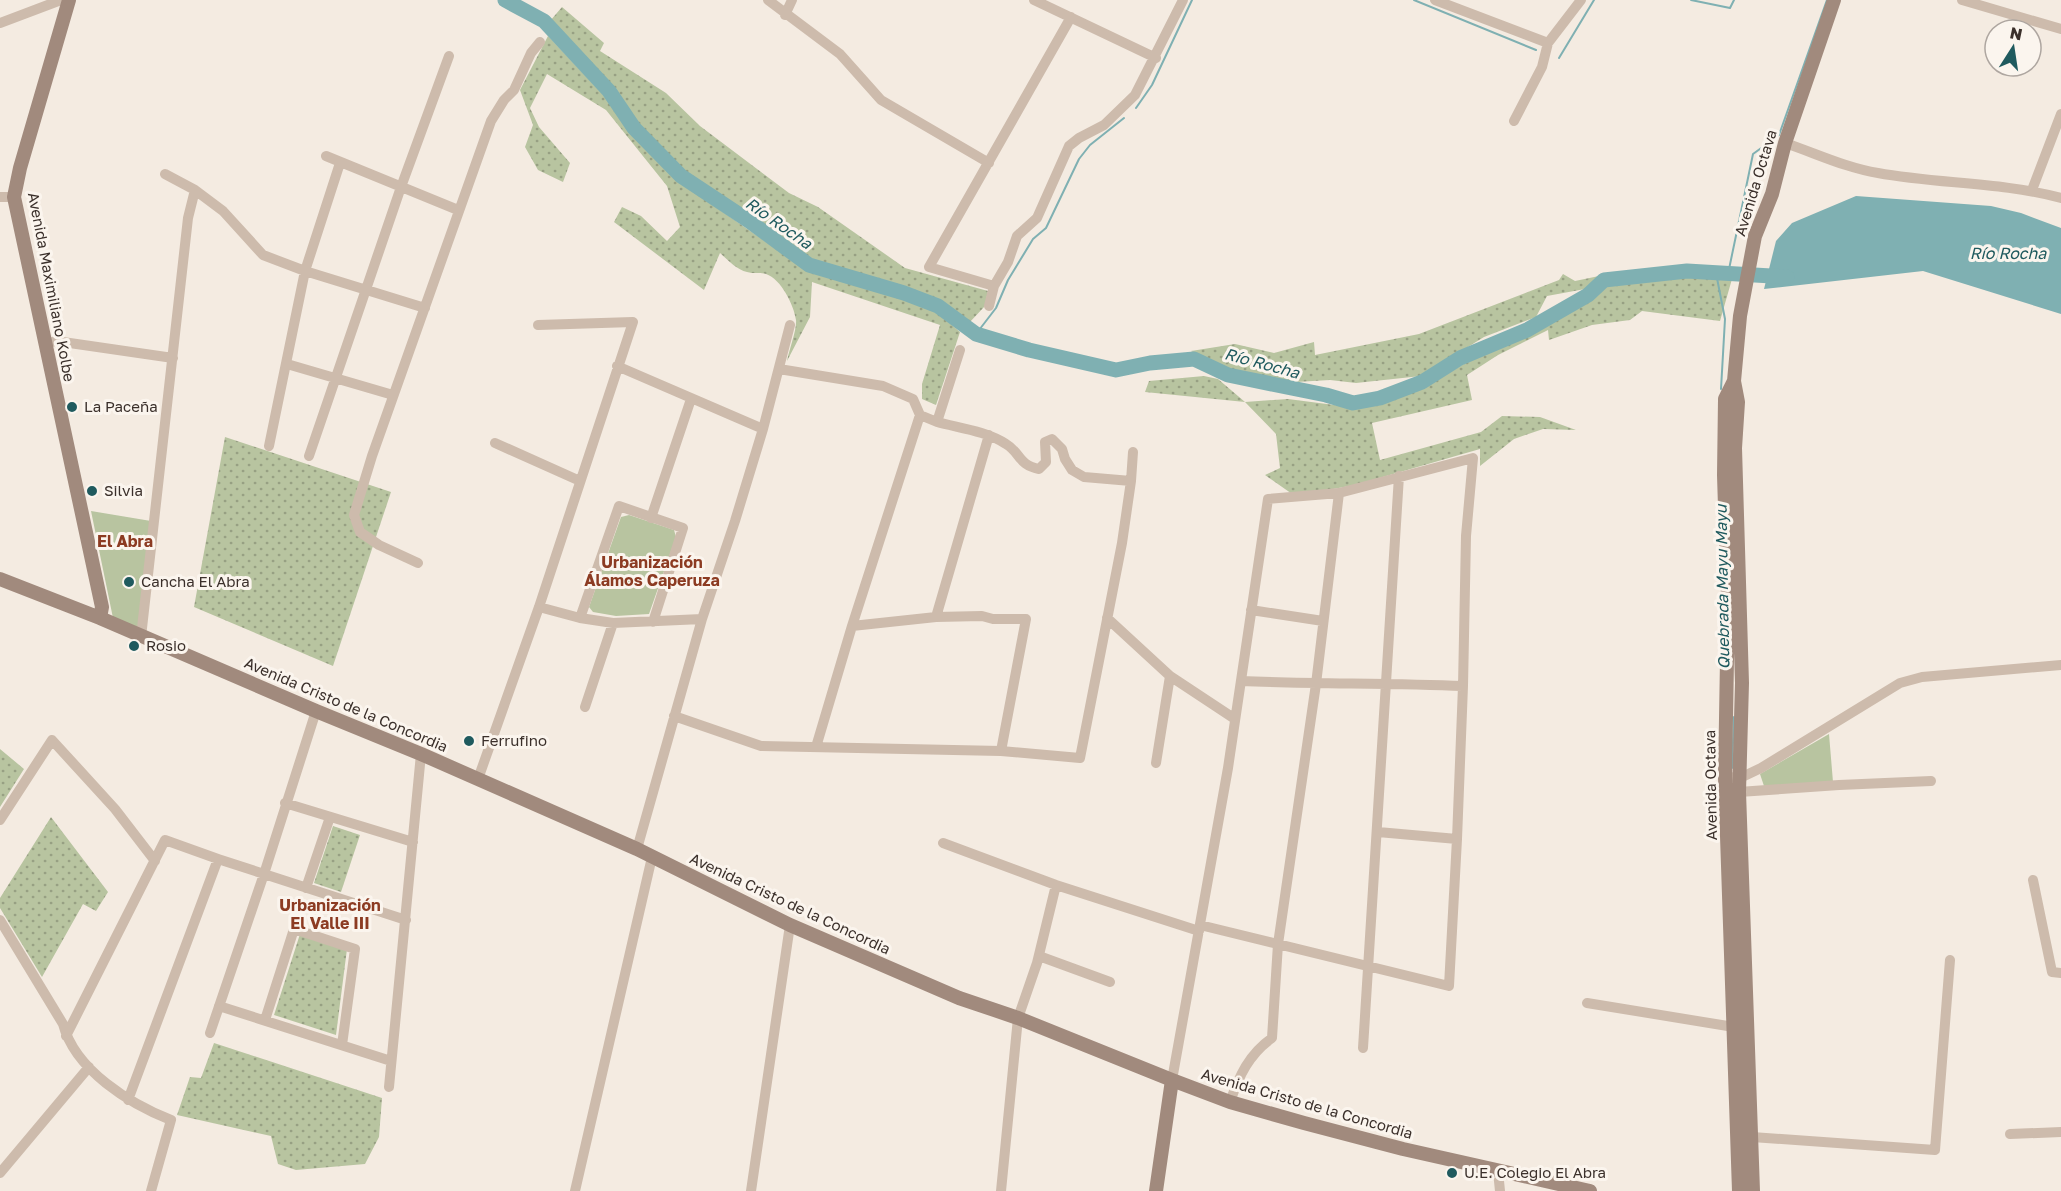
<svg xmlns="http://www.w3.org/2000/svg" width="2061" height="1191" viewBox="0 0 2061 1191" font-family="'Golos Text',sans-serif">
<style>
.grass{fill:url(#grass-dots)}
.green{fill:#b8c4a0}
.water{fill:#7fb0b2}
.lines{fill:none;stroke-linecap:round;stroke-linejoin:round}
.stream{stroke:#7fb0b2;stroke-width:2}
.river{stroke:#7fb0b2;stroke-width:15}
.street{stroke:#cdbbac;stroke-width:10}
.secondary{stroke:#a18a7d;stroke-width:14}
.poi-dot{fill:#1f5a5e;stroke:#fbf5ee;stroke-width:2}
.labels{text-anchor:middle;stroke-width:6;stroke-linejoin:round;paint-order:stroke}
.street-label{font-size:15px;fill:#3b302b;stroke:#fbf5ee}
.poi-label{font-size:15px;fill:#3b302b;stroke:#fbf5ee;text-anchor:start}
.water-label{font-size:16px;font-style:italic;fill:#1f5a5e;stroke:#fbf5ee}
.neighbourhood-label{font-size:16px;font-weight:bold;fill:#8c3b22;stroke:#fbf5ee}
</style>
<defs>
<pattern id="grass-dots" width="8" height="8" patternUnits="userSpaceOnUse" patternTransform="scale(1.5)"><rect width="8" height="8" fill="#b8c4a0"/><path d="M2 2h.1M6 6h.1" fill="none" stroke="#97a083" stroke-width="1.8" stroke-linecap="round"/></pattern>
</defs>
<rect width="100%" height="100%" fill="#f4ebe1"/>
<path class="grass" d="M562 7 604 43 600 51 666 93 700 126 789 193 818 207 905 268 988 291 985 306 969 323 937 301 809 260 685 173 638 127 616 92 550 21Z
M548 36 612 104 627 129 675 179 808 271 918 303 937 312 960 332 936 405 922 399V384L940 325 812 282 810 317 787 361C789 350 797 330 796 320 794 305 781 279 766 274 760 272 753 274 747 272 737 270 728 260 720 253L704 290 614 222 622 207 641 216 667 241 680 227 667 186 606 110 547 74 530 108 539 127 570 163 563 182 538 170 525 147 533 125 520 90Z
M1563 274 1575 281 1599 276 1585 289 1547 296 1536 317 1484 337 1421 376 1356 383 1330 380 1296 382 1233 370 1191 351 1235 344 1274 353 1314 342 1315 355 1419 334 1559 280Z
M1688 277 1732 279 1720 321 1642 311 1630 320 1592 325 1549 340 1548 330 1498 355 1467 375 1472 400 1372 423 1380 460 1481 432 1502 416 1540 417 1576 430 1543 429 1514 439 1480 466V449L1355 485 1295 496 1265 475 1280 468 1276 434 1245 402 1145 392 1149 381 1204 376 1218 379 1245 402 1288 399 1350 407 1380 405 1424 387 1464 364 1550 324 1593 298 1608 285Z
M225 437 391 492 333 666 194 607Z
M0 749 24 769 0 807Z
M51 817 108 892 96 911 83 904 42 977 0 908V898Z
M333 826 360 835 341 892 314 883Z
M300 934 347 949 336 1035 274 1015Z
M214 1043 382 1098 379 1137 365 1164 296 1170 278 1164 271 1136 177 1115 190 1077 201 1078Z"/>
<path class="green" d="M91 511 151 521 140 628 113 618Z
M629 515 674 530 676 537 649 614 616 616 593 612 589 607 621 517Z
M1829 734 1833 782 1764 786 1760 774Z"/>
<path class="water" d="M1856 196 1991 206 2021 213 2061 228V314L1923 271 1764 289 1776 241 1792 223Z"/>
<g class="lines">
<path class="stream" d="M1414 0 1536 50
M1691 0 1730 8 1734 0
M1559 58 1594 0
M1136 108 1152 85 1192 0
M1716 273 1725 319 1721 389
M1728 274 1753 154 1779 135 1827 0
M976 334 996 308 1008 280 1033 239 1046 228 1079 159 1090 145 1124 118
M1732 768 1734 717
M1742 1086 1746 1191"/>
<path class="river" d="M505 0 544 21 609 91 634 128 681 176 749 221 809 265 904 293 938 306 976 334 1029 350 1116 370 1150 363 1194 359 1228 375 1326 395 1353 403 1380 398 1422 382 1460 358 1527 330 1588 295 1604 280 1687 271 1787 277"/>
<path class="street" d="M768 0 840 54 881 100 989 163
M1034 0 1156 58
M1435 0 1548 43
M1962 0 2061 29
M785 15 792 0
M0 23 61 0
M1514 121 1542 67 1548 43 1581 0
M1785 143C1815 153 1846 168 1878 173 1938 184 2002 182 2061 198
M326 156 458 210
M165 174 195 190 223 211 263 255 305 271 425 308
M2032 190 2061 114
M0 197H14
M994 286 929 267 1071 17
M989 306 994 286 1008 262 1017 236 1037 218 1069 146 1079 138 1104 125 1135 95 1183 0
M44 344 56 341 173 358
M287 364 393 395
M617 366 763 429
M779 369 883 386 913 399 920 415
M937 422C959 428 986 431 1006 444 1021 453 1018 465 1039 469L1046 462 1045 442 1052 439 1062 449 1065 459 1072 470 1084 477 1131 481
M495 443 580 481
M269 446 305 271 340 163
M309 456 401 187 449 56
M651 518 691 399
M418 563 379 545 360 532 354 515 372 456 491 121 504 100 514 90 531 53 540 42
M539 607 580 618 613 623 702 619
M1251 610 1323 621
M936 617 989 435
M580 618 619 506 683 528 653 622
M1107 618 1170 676 1235 719
M852 626 936 617 982 616 993 619H1026L1001 751
M141 637 188 218 195 190
M1241 681C1315 684 1389 683 1463 686
M585 707 613 623
M674 716 761 746 1001 751 1080 758 1122 543 1131 481 1133 452
M816 747 852 626 920 415 937 422 960 350
M1156 763 1170 676
M1734 777 1740 778 1761 768 1900 683 1922 677 2061 665
M478 779 539 607 633 322 538 325
M1739 792 1839 785 1931 781
M285 803 413 842
M0 820 52 740 115 809 155 861
M1378 832 1457 839
M943 843 1056 885 1199 931
M637 849 702 619 735 521 763 429 790 325
M2033 880 2052 972 2061 973
M306 888 330 817
M0 920 63 1024C75 1070 130 1104 171 1120L151 1191
M1039 956 1110 982
M1587 1003 1740 1028
M219 1006 391 1061
M265 1020 294 929 355 949 342 1045
M210 1033 264 874 316 711
M66 1036 165 840 218 859 406 920
M1363 1048 1399 476
M1172 1080 1228 768 1268 499 1339 493 1473 458 1466 536 1463 686 1457 839 1449 986 1200 925
M389 1087 421 754
M128 1100 218 859
M1230 1102C1239 1076 1249 1054 1272 1038L1278 944 1316 684 1339 493
M2010 1134 2061 1132
M1752 1137 1935 1150 1950 960
M1498 1171 1500 1191
M0 1173 89 1067
M575 1191 652 857
M751 1191 790 925
M1001 1191 1018 1018 1037 963 1056 885"/>
<path class="secondary" d="M69 0 20 168 14 197 102 607 100 618
M1734 381 1725 399 1724 475 1728 601 1725 777 1739 1191
M0 579 100 618 316 711 421 754 637 849 790 925 959 998 1018 1018 1172 1080 1230 1102 1304 1123 1403 1149 1590 1191
M1156 1191 1172 1080
M1753 1191 1739 792 1742 683 1735 448 1738 402 1734 381 1740 316 1755 236 1772 194 1785 143 1834 0"/>
</g>
<g class="poi-dot">
<circle cx="72" cy="407" r="6"/>
<circle cx="92" cy="491" r="6"/>
<circle cx="129" cy="582" r="6"/>
<circle cx="134" cy="646" r="6"/>
<circle cx="469" cy="741" r="6"/>
<circle cx="1452" cy="1173" r="6"/>
</g>
<g class="labels">
<g class="street-label">
<text transform="translate(1756 183) rotate(-73)" y="5">Avenida Octava</text>
<text transform="translate(51 287) rotate(79)" y="5">Avenida Maximiliano Kolbe</text>
<text transform="translate(346 705) rotate(23)" y="5">Avenida Cristo de la Concordia</text>
<text transform="translate(1711 785) rotate(-91)" y="5">Avenida Octava</text>
<text transform="translate(790 904) rotate(25)" y="5">Avenida Cristo de la Concordia</text>
<text transform="translate(1307 1104) rotate(16)" y="5">Avenida Cristo de la Concordia</text>
</g>
<g class="poi-label">
<text x="84" y="412">La Paceña</text>
<text x="104" y="496">Silvia</text>
<text x="141" y="587">Cancha El Abra</text>
<text x="146" y="651">Rosio</text>
<text x="481" y="746">Ferrufino</text>
<text x="1464" y="1178">U.E. Colegio El Abra</text>
</g>
<g class="water-label">
<text transform="translate(779 223) rotate(35)" y="6">Río Rocha</text>
<text x="2008" y="259">Río Rocha</text>
<text transform="translate(1262 363) rotate(15)" y="6">Río Rocha</text>
<text transform="translate(1722 587) rotate(-91)" y="6">Quebrada Mayu Mayu</text>
</g>
<g class="neighbourhood-label">
<text x="125" y="547">El Abra</text>
<text x="652" y="568">Urbanización<tspan x="652" dy="18">Álamos Caperuza</tspan></text>
<text x="330" y="911">Urbanización<tspan x="330" dy="18">El Valle III</tspan></text>
</g>
</g>
<g transform="translate(2013 48) rotate(12)"><circle r="28" fill="#fbf5ee" stroke="#aea6a0" stroke-width="1.5"/>
<path d="M0-4.5L10 22L0 15L-10 22Z" fill="#1f5a5e"/>
<text y="-9" font-size="16" font-weight="bold" text-anchor="middle" fill="#3b302b">N</text>
</g>
</svg>
